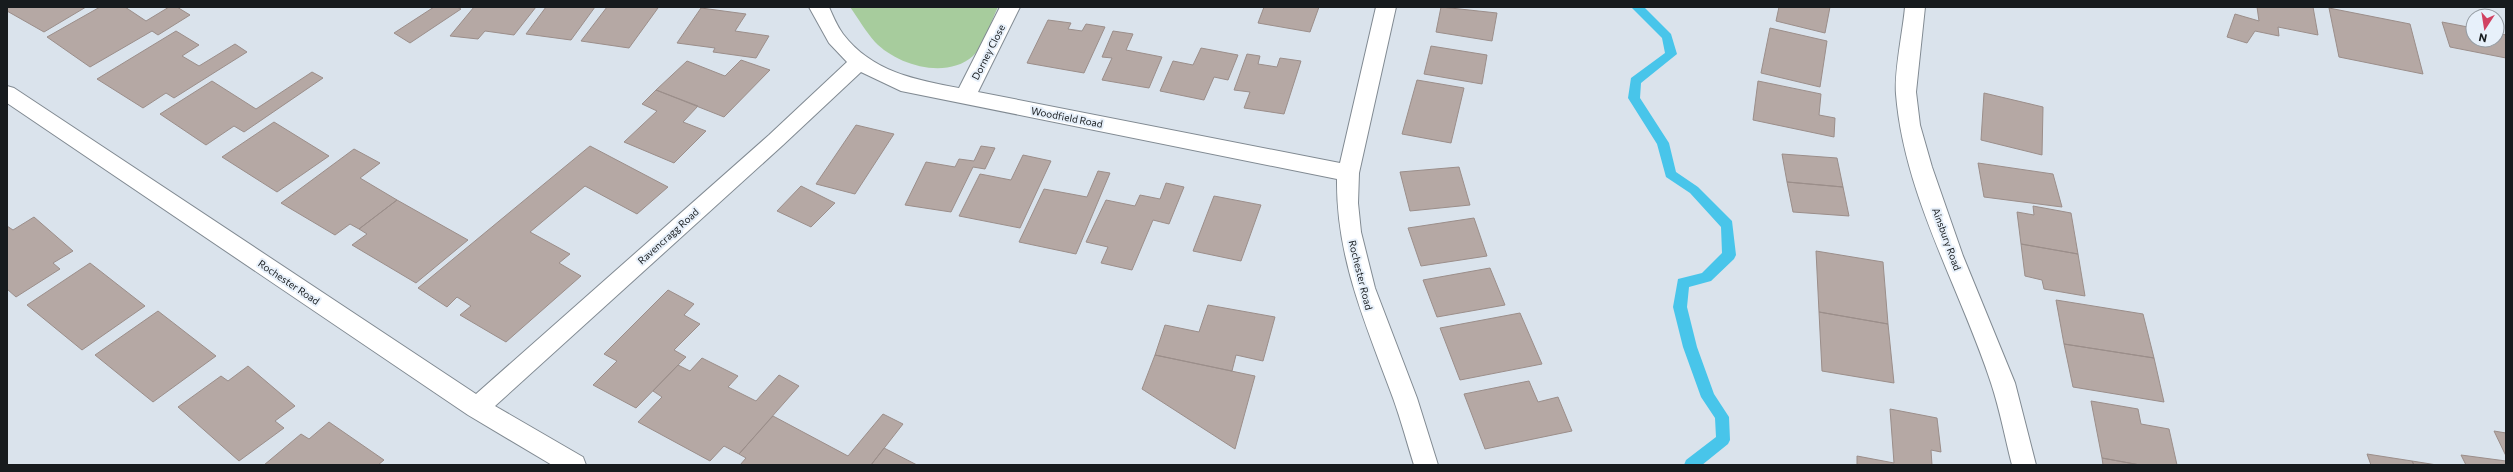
<svg xmlns="http://www.w3.org/2000/svg" width="2513" height="472" viewBox="0 0 2513 472" font-family="Commissioner,sans-serif">
<style>
.green{fill:#a7cc9d}
.lines{fill:none;stroke-linecap:round;stroke-linejoin:round}
.stream{fill:#48c5ea;fill-rule:evenodd}
.building{fill:#b5a8a4;stroke:#9b8e8a}
.minor-casing{stroke:#818a92;stroke-width:2}
.minor{fill:#fff;fill-rule:evenodd}
.labels{text-anchor:middle;stroke-width:4;stroke-linejoin:round;paint-order:stroke}
.street-label{font-size:10px;fill:#171b1e;stroke:#e7f0fa}
</style>
<rect width="100%" height="100%" fill="#dae3ec"/>
<path class="green" d="M850 7H998C991 21 985 45 973 56 946 80 897 65 875 42 866 32 858 18 850 7Z"/>
<g class="lines">
<path class="stream" d="M1631 7H1644L1671 34 1677 54 1641 83 1640 98 1669 143 1676 172 1698 187 1732 221 1736 255 1734 259 1711 281 1689 287 1687 307 1697 347 1714 394 1729 417 1730 440 1728 444 1702 465H1684L1686 460 1716 437 1715 418 1701 397 1683 347 1673 307 1678 279 1702 273 1722 253 1721 227 1690 193 1666 177 1657 144 1628 98 1631 78 1665 53 1662 38Z"/>
</g>
<path class="building" d="M7 7H86L44 32 7 11Z
M100 7H125L146 21 169 7H177L190 15 158 35 152 31 90 67 47 37Z
M434 7H457L461 9 410 43 394 33Z
M474 7H536L514 35 485 31 478 39 450 36Z
M546 7H595L571 40 526 34Z
M607 7H653L658 8 629 48 581 41Z
M1264 7H1319L1310 32 1258 23Z
M1441 7 1497 13 1492 41 1436 32Z
M1779 7H1830L1825 33 1776 21Z
M2257 7H2313L2318 35 2278 27 2279 36 2255 31 2247 43 2227 37 2235 14 2259 21Z
M701 8 746 14 735 31 769 36 756 58 713 52 715 48 677 43Z
M2329 8 2410 24 2423 74 2339 57Z
M1048 20 1071 23 1068 29 1082 31 1086 24 1105 27 1084 73 1027 63Z
M2442 22 2473 28V40H2497V33L2506 35V58L2450 47Z
M1770 28 1827 41 1820 87 1761 73Z
M176 31 199 45 182 56 199 66 235 44 247 52 174 98 166 93 143 108 97 79Z
M1113 31 1133 34 1126 50 1162 57 1149 88 1102 80 1112 58 1102 57Z
M1431 46 1487 55 1482 84 1424 74Z
M1201 48 1238 55 1228 80 1214 77 1204 100 1160 91 1173 61 1193 65Z
M1247 54 1260 56 1258 64 1277 67 1280 58 1301 61 1284 114 1244 108 1250 92 1234 90Z
M741 60 770 70 724 117 656 90 687 61 725 76Z
M312 72 323 78 244 132 234 126 206 145 160 114 212 81 256 109Z
M1417 80 1464 88 1451 143 1402 134Z
M1758 81 1821 94 1819 115 1835 118 1834 137 1753 120Z
M656 90 698 106 683 122 706 131 674 163 624 142 657 111 642 104Z
M1984 93 2043 107 2042 155 1981 140Z
M274 122 329 156 277 192 222 157Z
M856 125 894 134 855 194 816 184Z
M590 146 668 187 637 214 585 186 530 232 570 254 559 263 581 276 506 342 460 315 471 306 457 297 447 307 418 288Z
M981 146 995 148 985 169 973 167 951 212 905 205 926 162 955 167 959 159 974 161Z
M354 149 380 163 360 178 397 200 359 229 350 224 335 235 281 203Z
M1782 154 1837 158 1843 187 1787 182Z
M1023 155 1051 161 1020 228 959 216 980 174 1011 180Z
M1978 163 2053 174 2062 207 1984 197Z
M1459 167 1470 205 1410 211 1400 172Z
M1098 171 1110 173 1076 254 1019 242 1044 189 1087 197Z
M1787 182 1843 187 1849 216 1793 212Z
M1166 183 1184 187 1169 224 1153 220 1132 270 1101 263 1108 247 1086 242 1106 200 1135 206 1140 195 1160 199Z
M801 186 835 203 811 227 777 211Z
M1214 196 1261 205 1241 261 1193 251Z
M397 200 468 240 416 283 352 245 367 234 359 229Z
M2033 206 2071 213 2078 254 2021 244 2017 212 2034 215Z
M34 217 73 251 53 263 60 269 16 297 7 289V226L13 230Z
M1474 218 1487 256 1421 266 1408 228Z
M2021 244 2078 254 2085 296 2044 289 2042 280 2025 276Z
M1816 251 1883 262 1888 324 1819 312Z
M90 263 145 306 82 350 27 305Z
M1490 268 1505 305 1437 317 1423 280Z
M668 290 694 304 684 315 700 324 674 350 686 357 636 408 593 385 617 361 604 354Z
M2056 300 2143 314 2154 358 2064 344Z
M1208 305 1275 317 1263 361 1236 355 1232 371 1155 355 1165 325 1199 332Z
M158 311 216 356 153 402 95 355Z
M1819 312 1888 324 1894 383 1822 371Z
M1520 313 1542 364 1460 380 1440 328Z
M2064 344 2154 358 2164 402 2073 387Z
M1155 355 1255 376 1235 449 1142 389Z
M702 358 738 376 728 387 756 401 779 375 799 386 739 454 724 446 710 461 638 422 662 397 653 391 678 365 690 371Z
M248 366 295 406 275 421 284 428 239 461 178 407 221 376 228 381Z
M1529 381 1538 402 1558 397 1572 431 1485 449 1464 394Z
M2091 401 2138 409 2141 424 2169 429 2177 465H2140L2102 458Z
M1890 409 1937 418 1941 452 1931 450 1932 465H1857V456L1894 463Z
M883 414 903 424 871 465H740L746 458 739 454 773 416 848 456Z
M329 422 384 460 378 465H264L301 434 309 439Z
M2494 431 2506 433V456Z
M884 448 917 465H871Z
M2367 454 2412 461 2414 465H2371Z
M2461 455 2506 461V465H2466Z
M2102 458 2140 465H2103Z
M2412 461 2437 465H2414Z"/>
<g class="lines">
<defs>
<path id="minor" d="M809 7H829C833 16 837 26 843 34 872 72 916 80 959 88L1000 7H1020L978 92 1340 163 1376 7H1396L1359 173 1358 203 1361 232 1375 288 1417 398 1438 465H1414C1407 443 1401 420 1393 398 1366 325 1336 258 1337 179L901 91 861 72 783 145 495 406 583 457 586 465H552L468 415 7 103V86L14 88 476 394 769 135 847 62 829 43Z
M1905 7H1925L1916 92 1920 125 1932 167 1963 256 2015 383 2036 465H2012C2005 438 2000 410 1991 383 1960 288 1904 195 1896 94 1894 71 1903 31 1905 7Z"/>
</defs>
<use href="#minor" class="minor-casing"/>
<use href="#minor" class="minor"/>
</g>
<g class="labels">
<g class="street-label">
<text transform="translate(988 52) rotate(-63)" y="4">Dorney Close</text>
<text transform="translate(1067 117) rotate(11)" y="4">Woodfield Road</text>
<text transform="translate(668 236) rotate(-42)" y="4">Ravencragg Road</text>
<text transform="translate(1947 239) rotate(70)" y="4">Ainsbury Road</text>
<text transform="translate(1361 275) rotate(76)" y="4">Rochester Road</text>
<text transform="translate(289 282) rotate(34)" y="4">Rochester Road</text>
</g>
</g>
<rect width="2513" height="472" fill="none" stroke="#171b1e" stroke-width="16"/>
<g transform="translate(2485 28) rotate(192)"><circle r="19" fill="#e7f0fa" stroke="#949ba2"/>
<path d="M0-3L7 15L0 10L-7 15Z" fill="#d14161"/>
<text y="-6" font-size="11" font-weight="bold" text-anchor="middle" fill="#171b1e">N</text>
</g>
</svg>
